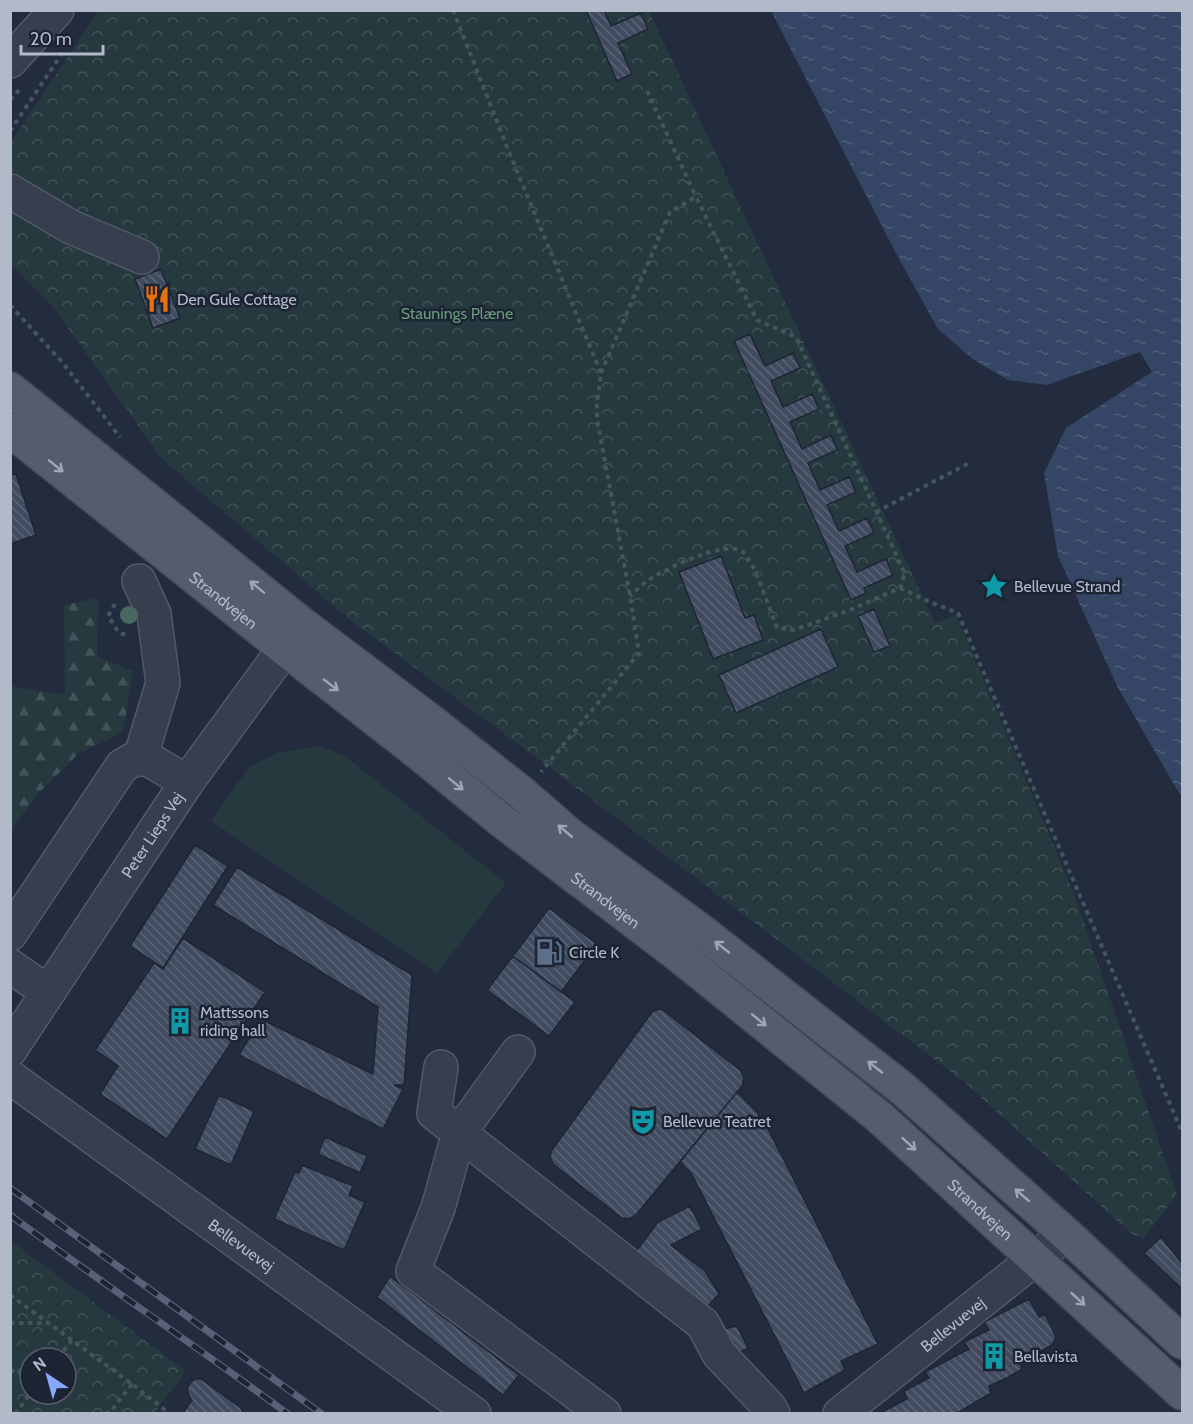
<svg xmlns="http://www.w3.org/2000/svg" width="1193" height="1424" viewBox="0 0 1193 1424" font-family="Cabin,sans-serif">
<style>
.forest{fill:url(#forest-firs)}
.park{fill:url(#park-crowns);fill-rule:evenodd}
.pitch{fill:#25393f}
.water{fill:url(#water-ripples)}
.building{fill:url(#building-back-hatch);stroke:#1e2535;stroke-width:1.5}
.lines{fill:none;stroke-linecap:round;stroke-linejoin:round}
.minor-casing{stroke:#525969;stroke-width:36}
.major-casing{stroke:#404757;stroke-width:36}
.path{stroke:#42565c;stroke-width:4;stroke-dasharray:4.5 4.5;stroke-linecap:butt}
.minor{stroke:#373e4e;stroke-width:33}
.major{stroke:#545d6e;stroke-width:33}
.rail-casing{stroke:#586175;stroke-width:7}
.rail{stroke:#1c2333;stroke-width:4.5;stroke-dasharray:14;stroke-linecap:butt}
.tree{fill:#49695e}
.oneway{stroke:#9fa7b7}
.labels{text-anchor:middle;stroke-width:5;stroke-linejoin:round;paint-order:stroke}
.poi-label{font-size:16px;fill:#b2b9c9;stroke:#1c2333;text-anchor:start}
.park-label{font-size:16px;fill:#689b79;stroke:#1c2333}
.street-label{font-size:16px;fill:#b2b9c9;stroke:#1c2333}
</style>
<defs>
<pattern id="forest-firs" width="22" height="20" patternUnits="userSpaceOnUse" patternTransform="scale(1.5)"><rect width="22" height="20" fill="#25393f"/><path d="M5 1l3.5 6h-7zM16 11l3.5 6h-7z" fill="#425459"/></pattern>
<pattern id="park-crowns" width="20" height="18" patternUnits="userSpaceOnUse" patternTransform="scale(1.5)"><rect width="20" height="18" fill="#25393f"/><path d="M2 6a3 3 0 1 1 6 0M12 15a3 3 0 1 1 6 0" fill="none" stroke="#425459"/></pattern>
<pattern id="water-ripples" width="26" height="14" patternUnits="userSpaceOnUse" patternTransform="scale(1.5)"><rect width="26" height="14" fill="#354565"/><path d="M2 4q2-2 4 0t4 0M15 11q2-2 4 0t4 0" fill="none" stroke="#505e7a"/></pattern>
<pattern id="building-back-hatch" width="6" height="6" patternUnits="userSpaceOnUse" patternTransform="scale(1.5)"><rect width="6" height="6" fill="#414b60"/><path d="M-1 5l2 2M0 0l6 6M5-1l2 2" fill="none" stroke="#5a6375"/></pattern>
</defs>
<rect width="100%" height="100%" fill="#232c3e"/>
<path class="forest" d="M98 598 97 656 133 671 123 732 78 754 37 795 11 830V686L65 695 64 605Z"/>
<path class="park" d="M98 11H649L935 623 956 615 1073 891 1177 1195 1144 1238 1133 1235 963 1081 557 773 349 619 162 459 53 307 11 265 10 144Z
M11 1241 186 1371 154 1413H11ZM30 1358H66V1394H30Z"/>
<path class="pitch" d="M320 746 346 757 506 883 437 973 211 821 249 767 280 752Z"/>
<path class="water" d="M771 11H1182V798L1118 688 1058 556 1044 473 1066 428 1152 372 1140 352 1047 385 1008 380 974 360 938 329 898 257Z"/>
<path class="building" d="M586 10H604L611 26 641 13 648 29 618 43 632 74 617 81Z
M161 269 180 318 153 328 135 279Z
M750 334 765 366 793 353 800 368 771 381 783 407 812 394 819 409 790 422 802 449 831 435 837 450 808 463 820 490 849 477 856 492 827 505 839 531 867 518 874 533 845 546 857 572 886 559 893 575 864 588 866 593 851 600 734 341Z
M16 474 36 535 10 544V475Z
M721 556 745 618 754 615 763 640 713 659 679 572Z
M874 609 890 646 874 652 858 616Z
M821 629 838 667 736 713 719 675Z
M195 845 228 866 163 968 130 946Z
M237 867 412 975 404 1085H394L403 1089 383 1129 239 1055 261 1019 373 1074 378 1007 213 905Z
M549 908 597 944 561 992 513 956Z
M183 938 265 992 167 1139 100 1094 118 1066 95 1050 154 963 163 969Z
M513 956 575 1002 549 1036 487 990Z
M658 1009 663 1010 740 1070 744 1078 742 1086 636 1215 629 1219 622 1218 553 1164 550 1157 552 1150 652 1012Z
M737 1092 757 1112 769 1131 878 1344 841 1361 845 1370 804 1393 691 1173 680 1162Z
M219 1095 254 1111 231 1165 195 1149Z
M325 1137 367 1156 360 1173 318 1154Z
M302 1165 353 1186 349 1195 365 1202 344 1250 274 1219 295 1172 299 1173Z
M690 1206 702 1229 671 1245 705 1271 719 1294 707 1307 638 1253 637 1250 658 1222Z
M1161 1237 1182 1263V1289L1144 1253Z
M390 1276 519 1375 503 1395 377 1297Z
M1029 1299 1039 1317 1045 1314 1056 1337 1052 1345 1020 1363 1022 1369 1007 1378 989 1386 991 1393 959 1412 960 1414H878L907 1399 904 1391 929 1378 925 1372 969 1349 964 1342 989 1330 984 1322Z
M737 1326 748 1348 732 1356 719 1330Z
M195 1379H201L241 1408 243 1414H182L192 1400 189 1396 187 1389 190 1383Z"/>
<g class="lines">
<defs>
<g id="minor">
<path d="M10 61 57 10"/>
<path d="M10 191 71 227 142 257"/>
<path d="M139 581 154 614 163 683 140 759"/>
<path d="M10 934 122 766 136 758 148 759 187 782"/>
<path d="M10 966 48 992"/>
<path id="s1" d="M10 1050 187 782 301 626"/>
<path d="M518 1052 459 1133 438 1208 413 1271 604 1414"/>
<path d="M441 1067 434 1113 703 1324 719 1354 769 1407 773 1414"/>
<path id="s2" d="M10 1077 474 1414"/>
<path id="s3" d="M840 1414 1066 1234"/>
</g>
<g id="major">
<path d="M10 389 302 624 428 719 523 794 570 835 696 927 903 1089 1066 1234 1182 1342"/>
<path id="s4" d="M10 430 285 649 411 747 502 821 677 954 878 1116 1182 1393"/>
</g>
</defs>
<use href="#minor" class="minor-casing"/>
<use href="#major" class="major-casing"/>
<path class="path" d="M453 10 509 152 601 373 597 403V419L630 596 639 653 541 772
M647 91 696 197
M10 100 21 88
M10 131 65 49
M10 305 62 362 120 437
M601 373 670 212 696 197 757 320 796 337 905 574 900 588 850 610 794 630 777 628C771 613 754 561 743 552 726 539 668 568 652 578 644 582 637 590 630 596
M876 512 969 463
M900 588 930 602 958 613 1182 1132
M115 604 108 616 119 633 127 635
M10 1295 132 1384 170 1414
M10 1323H48
M58 1358 72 1340
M10 1370 20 1373 30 1380
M10 1413 12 1414
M15 1414 30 1394
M105 1414 111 1411 132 1384"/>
<use href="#minor" class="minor"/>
<use href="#major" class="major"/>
<defs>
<path id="rail" d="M10 1188 322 1414
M10 1215C102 1283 196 1346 288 1414"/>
</defs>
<use href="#rail" class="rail-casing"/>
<use href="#rail" class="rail"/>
</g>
<circle class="tree" cx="129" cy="615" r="9"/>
<defs><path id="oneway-shaft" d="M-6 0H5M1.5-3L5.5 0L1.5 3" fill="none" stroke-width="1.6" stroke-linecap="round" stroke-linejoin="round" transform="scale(1.5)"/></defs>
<g class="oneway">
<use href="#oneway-shaft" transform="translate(56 466) rotate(39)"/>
<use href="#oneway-shaft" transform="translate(257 587) rotate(-141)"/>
<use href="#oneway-shaft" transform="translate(331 685) rotate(38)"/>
<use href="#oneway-shaft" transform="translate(456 784) rotate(39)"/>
<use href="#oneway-shaft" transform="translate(565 831) rotate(-140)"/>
<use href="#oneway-shaft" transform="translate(722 947) rotate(-142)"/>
<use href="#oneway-shaft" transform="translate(759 1020) rotate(39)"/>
<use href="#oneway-shaft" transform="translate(875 1067) rotate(-142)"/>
<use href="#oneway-shaft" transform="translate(909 1144) rotate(42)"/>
<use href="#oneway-shaft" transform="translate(1022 1195) rotate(-139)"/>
<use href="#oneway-shaft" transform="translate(1078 1299) rotate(42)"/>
</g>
<defs>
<symbol id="restaurant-bare" viewBox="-9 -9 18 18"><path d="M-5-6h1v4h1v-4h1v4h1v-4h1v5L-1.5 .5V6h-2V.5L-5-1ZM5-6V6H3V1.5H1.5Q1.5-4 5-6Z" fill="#e8710a" stroke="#1c2333" stroke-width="2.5" paint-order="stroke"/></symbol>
<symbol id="sight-bare" viewBox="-9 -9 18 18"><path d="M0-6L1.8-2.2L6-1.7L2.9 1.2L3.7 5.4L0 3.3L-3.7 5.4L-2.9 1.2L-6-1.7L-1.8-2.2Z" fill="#0f9aa8" stroke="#1c2333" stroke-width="2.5" paint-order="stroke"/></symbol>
<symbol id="fuel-bare" viewBox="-9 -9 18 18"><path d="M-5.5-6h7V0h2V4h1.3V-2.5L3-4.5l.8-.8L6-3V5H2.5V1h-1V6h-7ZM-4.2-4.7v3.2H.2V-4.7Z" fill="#5c6f8a" stroke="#1c2333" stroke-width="2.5" paint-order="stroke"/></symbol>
<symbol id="building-bare" viewBox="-9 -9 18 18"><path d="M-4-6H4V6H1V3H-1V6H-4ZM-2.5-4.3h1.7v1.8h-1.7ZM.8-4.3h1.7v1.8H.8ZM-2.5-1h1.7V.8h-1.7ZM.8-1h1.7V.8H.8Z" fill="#0f9aa8" stroke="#1c2333" stroke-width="2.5" paint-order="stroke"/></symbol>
<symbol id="theatre-bare" viewBox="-9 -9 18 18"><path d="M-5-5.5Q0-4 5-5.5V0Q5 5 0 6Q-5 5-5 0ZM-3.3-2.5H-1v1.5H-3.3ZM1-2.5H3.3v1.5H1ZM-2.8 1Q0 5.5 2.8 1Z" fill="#0f9aa8" stroke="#1c2333" stroke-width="2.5" paint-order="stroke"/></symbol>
</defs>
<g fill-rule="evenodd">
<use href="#restaurant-bare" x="138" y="280" width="38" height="38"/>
<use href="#sight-bare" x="975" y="567" width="38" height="38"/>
<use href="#fuel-bare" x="530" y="933" width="38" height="38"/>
<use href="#building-bare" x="161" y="1002" width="38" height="38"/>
<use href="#theatre-bare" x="624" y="1102" width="38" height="38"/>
<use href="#building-bare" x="975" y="1337" width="38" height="38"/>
</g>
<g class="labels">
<g class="poi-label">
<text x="177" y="305">Den Gule Cottage</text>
<text x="1014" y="592">Bellevue Strand</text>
<text x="569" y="958">Circle K</text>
<text x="200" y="1018">Mattssons<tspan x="200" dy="18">riding hall</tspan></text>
<text x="663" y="1127">Bellevue Teatret</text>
<text x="1014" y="1362">Bellavista</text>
</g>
<g class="park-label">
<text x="457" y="319">Staunings Plæne</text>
</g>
<g class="street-label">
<text dy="6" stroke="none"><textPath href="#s4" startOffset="273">Strandvejen</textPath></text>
<text dy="6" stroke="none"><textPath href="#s1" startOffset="258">Peter Lieps Vej</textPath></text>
<text dy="6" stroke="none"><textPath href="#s4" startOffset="759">Strandvejen</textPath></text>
<text dy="6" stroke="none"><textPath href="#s4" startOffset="1245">Strandvejen</textPath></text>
<text dy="6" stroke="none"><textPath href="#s2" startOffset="286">Bellevuevej</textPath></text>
<text dy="6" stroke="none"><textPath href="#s3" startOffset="144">Bellevuevej</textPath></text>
</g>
</g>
<rect width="1193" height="1424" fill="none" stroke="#b2b9c9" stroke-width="24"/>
<g transform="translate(48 1376) rotate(324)"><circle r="28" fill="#1c2333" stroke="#585f6f" stroke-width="1.5"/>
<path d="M0-4.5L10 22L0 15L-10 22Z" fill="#85a7fc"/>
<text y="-9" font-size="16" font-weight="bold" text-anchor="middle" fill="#b2b9c9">N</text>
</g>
<path d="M21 45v9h82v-9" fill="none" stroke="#b2b9c9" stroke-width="3"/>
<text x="30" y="45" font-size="18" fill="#b2b9c9" stroke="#1c2333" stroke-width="4.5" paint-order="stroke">20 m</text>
</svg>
